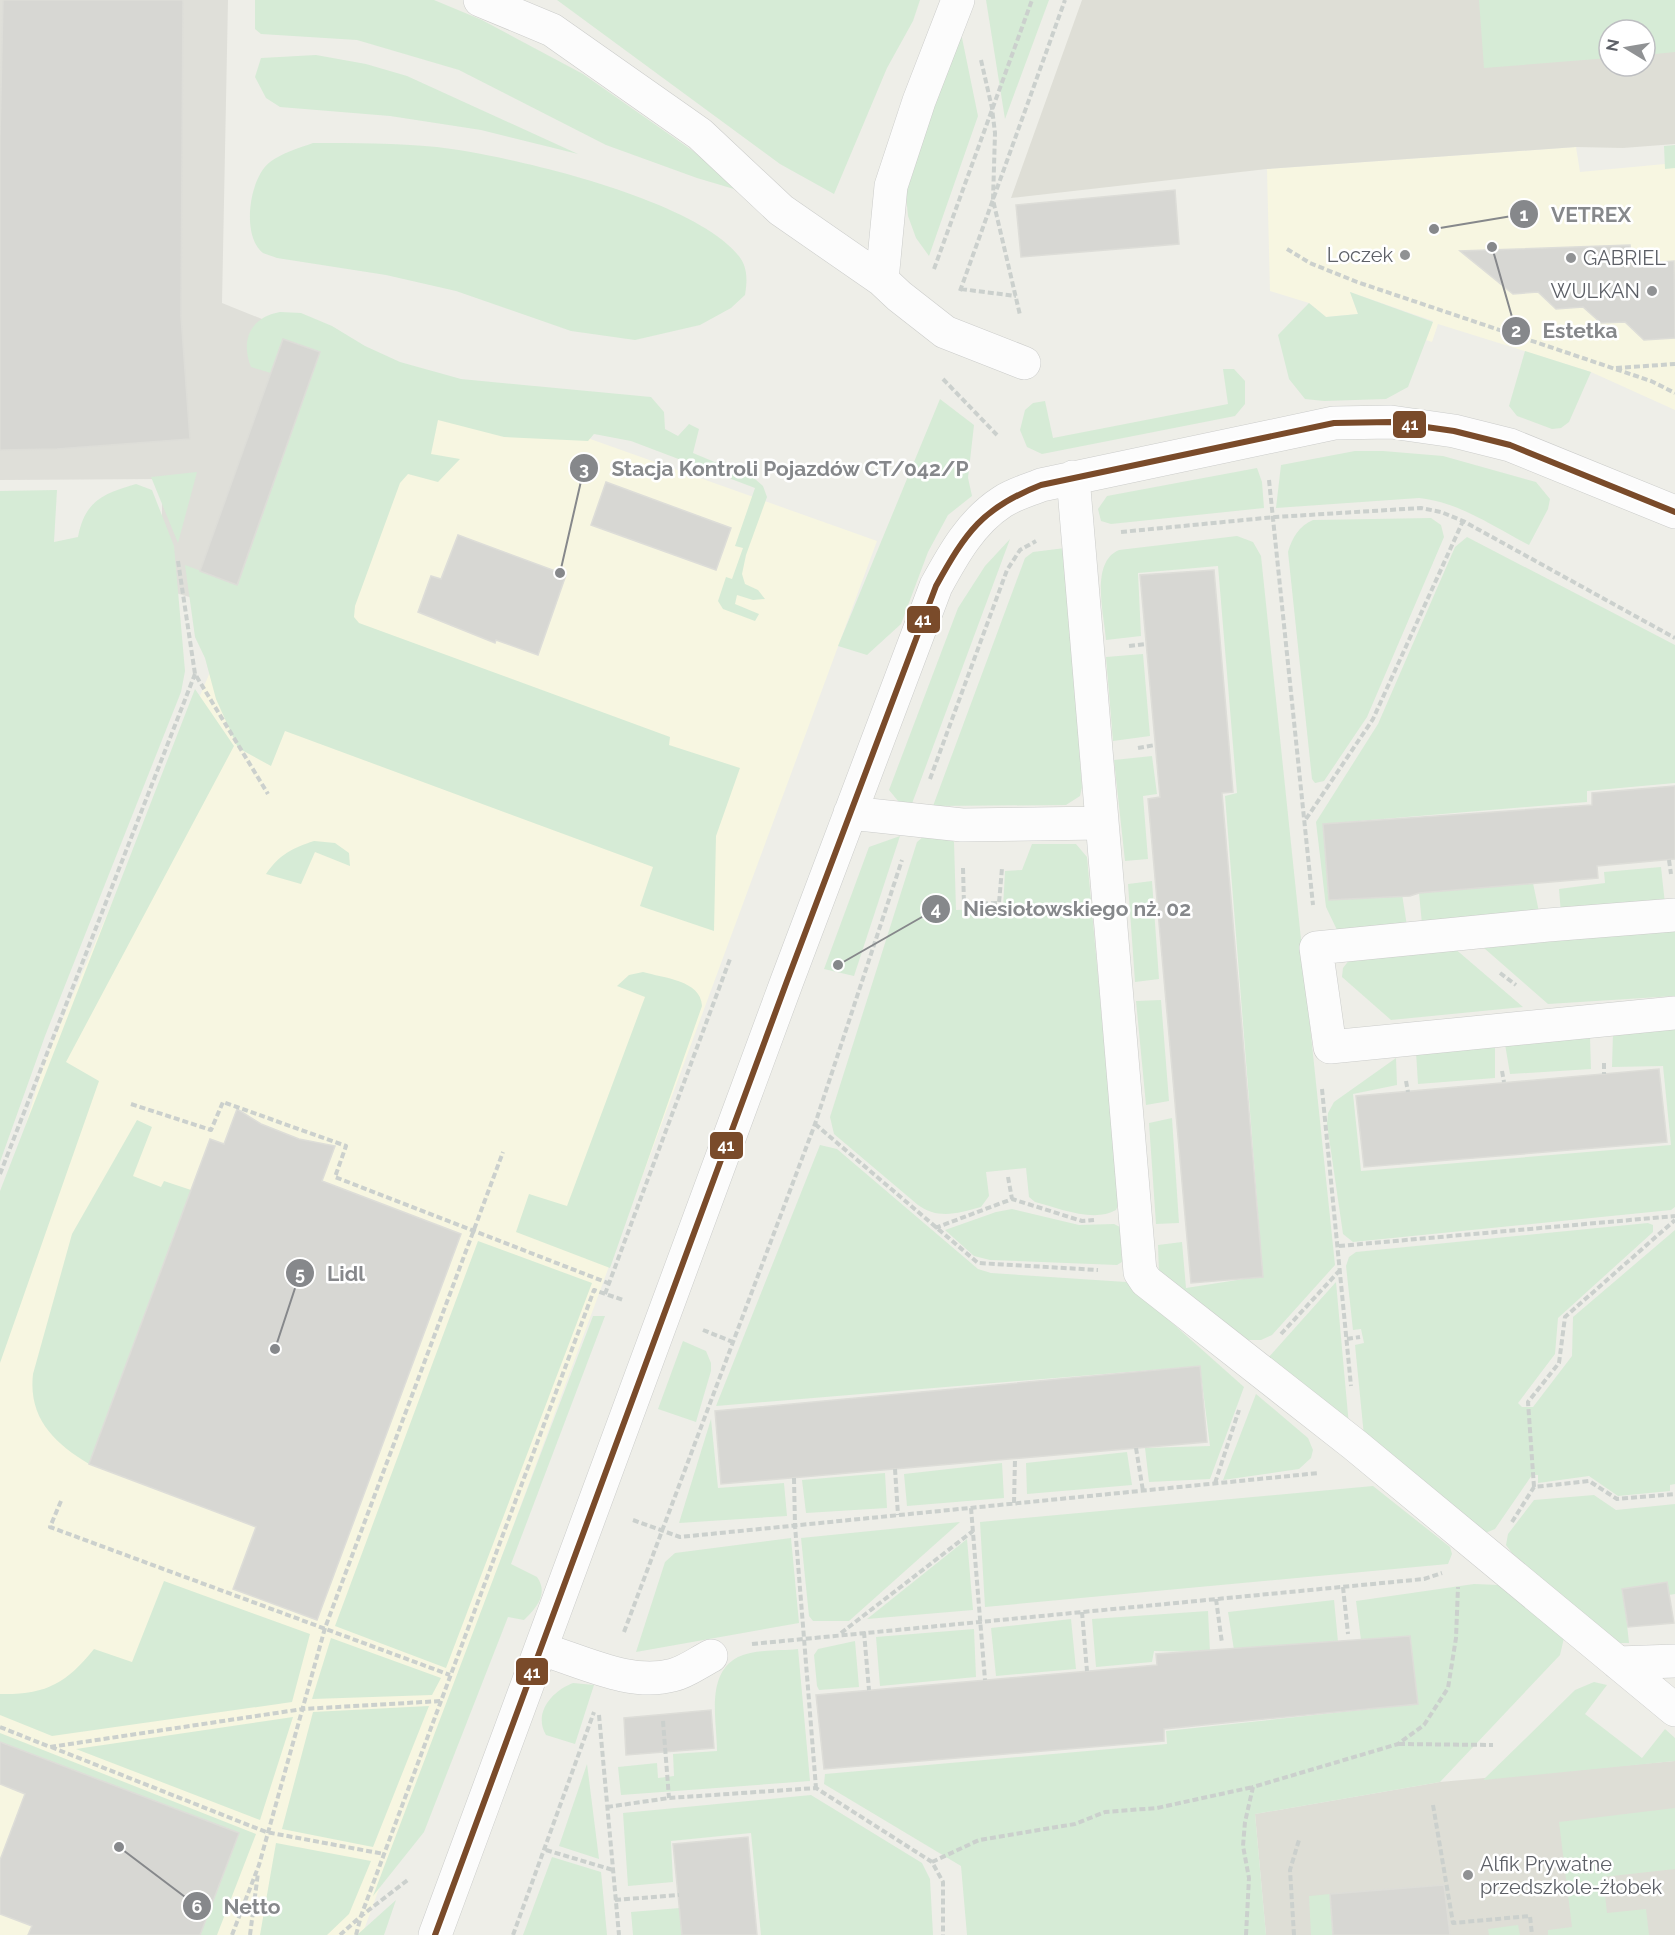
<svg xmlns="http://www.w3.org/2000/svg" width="1675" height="1935" viewBox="0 0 1675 1935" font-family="Raleway,sans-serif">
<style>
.commercial{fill:#f7f6e1}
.industrial{fill:#dfdfd9}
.education{fill:#deded6;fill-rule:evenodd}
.green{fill:#d6ebd6}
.building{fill:#d7d7d3;stroke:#ddddd8;stroke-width:1.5}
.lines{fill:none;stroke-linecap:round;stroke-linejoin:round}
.minor-casing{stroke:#cbccca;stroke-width:34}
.path{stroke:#cbd0cd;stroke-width:4;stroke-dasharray:6 3;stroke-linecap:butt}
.minor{stroke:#fcfcfc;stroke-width:33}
.bus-1-casing{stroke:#fff;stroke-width:10}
.bus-1{stroke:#7a4b2a;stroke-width:6}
.poi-dot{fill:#909294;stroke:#fff;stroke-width:2}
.labels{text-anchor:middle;stroke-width:5;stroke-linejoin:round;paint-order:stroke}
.poi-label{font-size:20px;fill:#5d6067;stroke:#fff;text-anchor:end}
.leader{fill:none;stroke:#86888b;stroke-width:2}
.callout-dot{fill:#86888b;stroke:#fff;stroke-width:2}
.mark-label{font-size:18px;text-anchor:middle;font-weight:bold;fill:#fff}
.callout-label{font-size:21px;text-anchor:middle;font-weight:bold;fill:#86888b;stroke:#fff;stroke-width:5;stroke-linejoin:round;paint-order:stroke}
.line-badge{stroke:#fff;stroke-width:2}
.badge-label{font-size:16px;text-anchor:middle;font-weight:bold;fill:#fff}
</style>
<rect width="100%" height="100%" fill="#eeeee8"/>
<path class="commercial" d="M1576 147 1580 172 1675 163V410L1591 372 1438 324 1432 342 1426 340 1433 321 1350 292 1358 314 1326 317 1309 303 1270 291 1267 169Z
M329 346 877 541 362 1935H0V1212L44 1063 210 672Z"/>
<path class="industrial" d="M0 0H228L222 303 329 346 234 610 162 589V479L0 480Z"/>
<path class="education" d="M1082 0H1675V144L1623 148 1576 147 1267 169 1011 198ZM1609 30H1645V66H1609Z
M1675 1761V1935H1266L1255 1814 1440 1782Z"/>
<path class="green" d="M255 0H434L482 20 583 74 703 158 734 189 697 178 606 145 459 70 357 40 261 34 255 29Z
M557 0H920L913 21 887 68 834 194 780 164Z
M986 0H1049L1005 119Z
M1479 0H1675V52L1645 55V30H1609V58L1484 68Z
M961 33 978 116 929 256 916 238 908 216 906 196 912 167Z
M316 55 366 64 407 76 578 154 481 130 390 116 280 107 266 98 255 77 261 58Z
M313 143C354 143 396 143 437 147 507 155 701 200 741 259 748 270 747 283 745 295L731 308 700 325 635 340 571 331 456 291 386 275 277 258C273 256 267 255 263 253 241 236 249 178 270 162 282 153 299 148 313 143Z
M1675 145V168L1665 169 1664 146Z
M1350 292 1433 322 1408 387 1386 399 1324 401 1305 399 1289 379 1278 335 1309 303 1326 317 1358 314Z
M280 312 301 313 332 326 365 346 400 362 461 379 651 397 664 412 665 429 678 436 689 424 699 429 693 453 755 479 763 486 767 497 746 555 742 574 745 584 758 590 765 599 753 600 737 595 735 604 759 614 755 621 723 609 718 601 726 577 732 579 743 548 735 546 755 488 631 441 594 434 588 441 504 437 438 420 431 454 460 459 438 482 408 474 400 483 355 606 354 617 359 623 670 737 669 745 740 768 716 836 714 931 640 906 653 867 285 731 271 766 238 748 216 699 205 658 195 637 185 565 238 585 320 352 283 339 271 373 251 367C240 340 251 317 280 312Z
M1525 351 1591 372 1569 422 1561 428 1552 429 1517 416 1509 406Z
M1223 369H1234L1245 381V404L1235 416 1042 454 1027 447 1020 430 1025 410 1033 403 1045 401 1053 438 1228 404Z
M940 399 974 425 968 478 972 496 948 515 928 552 901 624 867 655 838 646Z
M1355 451H1383L1443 456 1536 482 1550 499 1548 509 1529 545C1494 527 1459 502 1419 498L1276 508 1281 465Z
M1257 468 1262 482 1264 508 1111 524 1101 521 1098 509 1107 496Z
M197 472 178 543 151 477Z
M136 484 152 490 174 546 185 671 181 692 45 1036 0 1162V491L57 490 54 542 78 537C85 501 102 494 136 484Z
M1431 518 1441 525 1444 537 1367 717 1324 781 1315 783 1312 779 1288 552C1292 538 1299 526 1313 520Z
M1237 536 1253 542 1261 556 1335 1265 1272 1335 1261 1340H1243L1159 1273 1158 1245 1182 1242 1186 1288 1263 1276 1225 796 1237 793 1218 566 1138 573 1141 636 1106 640C1104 614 1090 562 1119 550Z
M1467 537 1675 645V783L1587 791V802L1323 824 1329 900 1402 894 1407 926 1337 930 1326 907 1316 822 1378 724 1455 547Z
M1010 539 910 809 903 807 889 790 958 608 985 566Z
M1065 548 1082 787 1080 796 1066 805 933 806 1025 558 1033 552Z
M1143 654 1150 736 1113 741 1106 657Z
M195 689 234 746 66 1062 99 1081 0 1363V1191Z
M1152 756 1157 794 1143 796 1148 859 1125 861 1114 760Z
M900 836 854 976 824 969 869 847Z
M924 836 950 838 954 842 956 910 1003 908 1005 871 1022 870 1032 844H1076L1087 857 1119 1203 1116 1210C1094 1223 1058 1208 1035 1202L1029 1197 1026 1168 986 1172 989 1196 981 1207C958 1213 939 1220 918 1205L834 1134 830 1117 917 842Z
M314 841 335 843 349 853 350 866 315 852 301 884 266 874C279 855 292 848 314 841Z
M1661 867 1665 904 1561 914 1559 889 1605 883 1604 872Z
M1152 881 1159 979 1135 982 1128 884Z
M1533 883 1539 912 1422 924 1419 893Z
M1675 927V996L1548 1004 1484 948Z
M1453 947 1523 1007 1391 1020 1342 977 1343 968 1350 959Z
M643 972C663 978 701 980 702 1006L610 1268 516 1232 529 1194 567 1206 645 997 617 986 629 975Z
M1161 1000 1169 1101 1146 1105 1136 1001Z
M1675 1029V1207L1671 1210 1353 1242 1343 1234 1327 1124 1328 1113 1334 1102 1396 1058 1397 1085 1353 1094 1361 1171 1671 1145 1663 1066 1612 1067 1613 1033Z
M1590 1037 1591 1069 1510 1074 1505 1044Z
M1495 1047V1078L1418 1084 1416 1052Z
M1172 1118 1179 1223 1156 1224 1149 1123Z
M137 1120 152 1127 133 1176 161 1187 164 1181 191 1190 89 1464C54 1443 28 1418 33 1374L72 1234Z
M820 1145 837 1149 978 1269 991 1273 1126 1282 1244 1387 1210 1479 1149 1482 1145 1448 1210 1446 1200 1366 716 1406Z
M1012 1209 1079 1225 1114 1224 1120 1227 1122 1262 1117 1265 990 1260 974 1256 945 1230 996 1212Z
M1648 1223 1653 1225V1232L1558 1318 1555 1354 1518 1403 1522 1407H1533L1572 1356 1573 1317 1675 1230V1484L1670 1485V1491L1618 1496 1589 1476 1538 1483V1475H1532L1495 1529 1483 1534 1364 1436 1355 1345 1364 1343 1361 1329 1353 1330 1346 1266 1349 1257 1356 1252Z
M478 1241 592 1283 446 1668 335 1626Z
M1336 1282 1349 1426 1267 1359Z
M593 1316H605L511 1564 537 1577C549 1594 536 1608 524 1620L508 1617 424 1832 373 1896Z
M683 1341 706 1351 711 1363V1371L696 1422 658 1409Z
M1256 1394 1308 1438 1313 1450 1311 1458 1299 1469 1223 1480Z
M711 1419 718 1488 784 1483 787 1516 679 1523Z
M1127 1452 1132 1485 1027 1494 1026 1463Z
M1002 1463 1004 1498 907 1506 904 1474Z
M885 1473 887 1508 806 1513 802 1480Z
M1373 1486 1450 1547 1452 1554 1448 1564 985 1607 980 1522Z
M1594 1495 1616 1510 1675 1504V1594L1669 1595 1666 1582 1623 1589 1629 1643H1617L1512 1553 1506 1545 1508 1534 1534 1500Z
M960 1522 849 1621H813L809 1616 801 1538Z
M791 1538 799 1623 636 1652 665 1562 675 1553Z
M967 1539 973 1610 867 1619Z
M164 1581 310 1634 292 1702 52 1736 0 1715V1694C45 1695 66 1684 94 1649L132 1662Z
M1474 1584 1499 1585 1564 1638 1560 1655 1440 1782 1255 1814 1266 1935H967L961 1866 824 1784 825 1774 1167 1744 1166 1731 1418 1704 1410 1636 1361 1640 1356 1601Z
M1334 1600 1338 1642 1234 1650 1228 1612Z
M1208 1611 1210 1652 1154 1651 1152 1662 1096 1667 1092 1619Z
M1071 1619 1076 1669 996 1676 991 1628Z
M974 1629 976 1677 880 1686 876 1637Z
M331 1638 441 1678 432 1695 312 1699Z
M855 1641 859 1687 819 1690 817 1686 814 1655 818 1649Z
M798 1649 810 1781 621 1795 618 1767 657 1763 658 1778 674 1776 673 1754 717 1751C717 1721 705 1674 738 1657 754 1649 780 1651 798 1649Z
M1594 1682 1607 1685 1585 1714 1642 1758 1665 1729 1675 1738V1761L1483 1780 1575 1690Z
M573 1683 594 1685 575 1744 546 1735C533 1713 552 1691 573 1683Z
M429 1706 373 1847 282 1829 313 1712Z
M293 1717 260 1820 76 1749Z
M0 1733 256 1834 217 1935H200L239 1833 0 1742Z
M587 1764 599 1859 559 1846Z
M811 1795 922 1863 930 1879 933 1935H761L751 1833 671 1841 673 1882 628 1886 623 1813Z
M1675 1808V1869L1603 1877 1607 1913 1646 1909 1649 1935H1548V1930L1572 1927 1559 1822Z
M276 1843 371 1861 349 1914 327 1935H260Z
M552 1857 601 1872 607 1935H523Z
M1330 1894 1333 1935H1311L1309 1896Z
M396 1900 384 1935H357Z
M680 1908 682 1935H633L631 1912Z
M1518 1925 1520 1935H1489L1488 1929Z"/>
<path class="building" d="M3 0H183L181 316 190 439 57 449 0 450V137Z
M1175 190 1179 244 1021 257 1016 205Z
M1630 245 1632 264 1674 261 1675 338 1644 340 1625 322 1601 323 1583 307 1556 309 1538 292 1513 294 1460 251Z
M283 339 320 352 237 585 200 571Z
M606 482 731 528 716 570 591 525Z
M458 535 566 575 538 655 496 640 495 643 418 612 431 576 441 579Z
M1214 570 1233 792 1222 793 1263 1277 1191 1283 1148 799 1160 797 1140 575Z
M1675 786V859L1597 866 1598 878 1419 893 1410 896 1329 900 1323 824 1592 805V793Z
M1659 1069 1667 1142 1364 1167 1356 1096Z
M237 1109 261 1124 299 1139 335 1146 322 1181 461 1234 317 1620 233 1589 256 1527 89 1464 210 1139 224 1144Z
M1200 1366 1207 1442 721 1484 715 1411Z
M1667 1582 1674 1623 1628 1627 1622 1589Z
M1410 1636 1418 1704 1164 1729V1741L824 1769 816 1695 1157 1665 1156 1654Z
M711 1710 714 1748 626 1755 624 1718Z
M0 1742 239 1833 200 1935H28L32 1926 0 1914V1860L25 1794 0 1784Z
M748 1837 757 1935H682L673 1844Z
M1444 1885 1450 1935H1333L1330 1894Z"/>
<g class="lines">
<defs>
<path id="minor" d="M480 0 552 30 700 134 781 210 882 280 899 296 945 332 1024 363
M882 280 891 186 919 101 958 0
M1073 477 1140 1272 1146 1281 1355 1445 1675 1710
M850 813 962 825 1102 823
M1675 915 1548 925 1316 948 1330 1047 1675 1013
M541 1649C582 1661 631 1687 673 1675 686 1672 699 1662 711 1656
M1618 1663 1675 1661
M435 1935 787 981 936 586C953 555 971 522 1002 502 1014 494 1029 490 1041 485L1334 423 1391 422 1454 431 1510 445 1675 512"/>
</defs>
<use href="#minor" class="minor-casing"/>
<path class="path" d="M981 60 992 108 995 133 993 200 1020 315
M1287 249 1310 263 1357 282 1651 381 1675 393
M934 269 1032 0
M961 289 1016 296
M960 291 1065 0
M1616 368 1675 364
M943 379 997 435
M1269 480 1313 905
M1121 532 1275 517 1421 508 1441 512 1463 521 1675 638
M178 561 195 674 268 794
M1129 646 1146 644
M1138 748 1155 745
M930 779 1007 570 1020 550 1036 541
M1306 819 1373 719 1463 521
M1669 860 1671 874
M963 868 964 904 999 903 1002 868
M1500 973 1516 985
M1604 1063V1074
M1502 1071 1504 1082
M1406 1081 1408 1092
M1322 1089 1351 1386
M131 1104 211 1130 223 1102 346 1146 335 1177 608 1283
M815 1124 978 1263 1098 1270
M0 1174 195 674
M1008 1177 1012 1199
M935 1228 1012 1199 1082 1221 1094 1220
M1339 1246 1675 1216
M605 1294 730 959
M703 1330 733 1342
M1281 1334 1341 1269
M1347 1339 1360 1337
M1136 1448 1143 1491
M895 1469 898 1515
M794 1478 795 1526 816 1788
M1215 1483 1239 1410
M1534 1487 1528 1402 1559 1363 1565 1317 1675 1220
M61 1501 50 1527 450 1675
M1014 1503 1015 1459
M971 1508 985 1680
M633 1520 680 1537 1319 1473
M1512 1522 1534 1487 1589 1481 1617 1499 1675 1494
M1343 1587 1348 1634
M1216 1599 1222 1643
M1082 1612 1087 1671
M624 1632 815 1124 902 860
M864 1632 869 1690
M841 1633 973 1531
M752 1644 1424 1579 1442 1573
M599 1715 619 1935
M663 1721 669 1798
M0 1727 50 1747 303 1709 441 1701
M1399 1744 1493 1745
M51 1747 266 1832 384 1854
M1433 1805 1453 1923 1530 1916 1532 1935
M607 1807 669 1798 816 1788 932 1862 943 1882V1935
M546 1850 613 1870
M932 1862 979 1840 1075 1824 1105 1812 1157 1808 1253 1787
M615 1900 679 1895
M232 1935 259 1865 325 1628 503 1152
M250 1935 258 1873
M340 1935 361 1916 594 1290 623 1300
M356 1935 361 1916 409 1879
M513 1935 594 1712
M1246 1935 1249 1878 1243 1846 1245 1822 1253 1787 1398 1744 1424 1725 1448 1688 1456 1638 1458 1587
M1294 1935 1290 1870 1299 1840"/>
<use href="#minor" class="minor"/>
<defs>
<path id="bus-1" d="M435 1935 787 981 936 586C966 532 982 508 1041 485L1334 423 1391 422 1454 431 1510 445 1675 512"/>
</defs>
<use href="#bus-1" class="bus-1-casing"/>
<use href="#bus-1" class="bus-1"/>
</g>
<g class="poi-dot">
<circle cx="1405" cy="255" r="6"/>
<circle cx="1571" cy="258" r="6"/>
<circle cx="1652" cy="291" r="6"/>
<circle cx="1468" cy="1875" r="6"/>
</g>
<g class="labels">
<g class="poi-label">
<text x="1393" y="262">Loczek</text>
<text x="1583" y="265" text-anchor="start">GABRIEL</text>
<text x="1640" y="298">WULKAN</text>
<text x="1480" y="1871" text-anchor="start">Alfik Prywatne<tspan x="1480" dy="23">przedszkole-żłobek</tspan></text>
</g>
</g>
<path class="leader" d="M1434 229L1524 214M1492 247L1516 331M560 573L584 468M838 965L936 909M275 1349L300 1273M119 1847L197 1906"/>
<g class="callout-dot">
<circle cx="1434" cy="229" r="6"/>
<circle cx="1492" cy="247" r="6"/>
<circle cx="560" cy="573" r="6"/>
<circle cx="838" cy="965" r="6"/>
<circle cx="275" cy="1349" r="6"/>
<circle cx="119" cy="1847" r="6"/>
<circle cx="1524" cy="214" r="15"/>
<circle cx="1516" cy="331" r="15"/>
<circle cx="584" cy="468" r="15"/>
<circle cx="936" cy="909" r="15"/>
<circle cx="300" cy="1273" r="15"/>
<circle cx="197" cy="1906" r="15"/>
</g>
<g class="mark-label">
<text x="1524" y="221">1</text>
<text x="1516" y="337">2</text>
<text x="584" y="475">3</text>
<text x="936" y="915">4</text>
<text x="300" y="1280">5</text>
<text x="197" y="1913">6</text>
</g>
<g class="callout-label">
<text x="1591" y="222">VETREX</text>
<text x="1580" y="338">Estetka</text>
<text x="790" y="476">Stacja Kontroli Pojazdów CT/042/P</text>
<text x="1077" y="916">Niesiołowskiego nż. 02</text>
<text x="346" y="1281">Lidl</text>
<text x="252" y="1914">Netto</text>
</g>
<g class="line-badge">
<rect x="1392" y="410" width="35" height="29" rx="6" fill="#7a4b2a"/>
<rect x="906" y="605" width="35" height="29" rx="6" fill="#7a4b2a"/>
<rect x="709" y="1131" width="35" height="29" rx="6" fill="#7a4b2a"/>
<rect x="515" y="1657" width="34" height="29" rx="6" fill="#7a4b2a"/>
</g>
<g class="badge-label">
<text x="1410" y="430">41</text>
<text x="923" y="625">41</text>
<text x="726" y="1151">41</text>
<text x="532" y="1678">41</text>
</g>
<g transform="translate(1627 48) rotate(281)"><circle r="28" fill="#ffffff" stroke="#bebfc2" stroke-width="1.5"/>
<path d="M0-4.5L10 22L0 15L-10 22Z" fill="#909294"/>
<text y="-9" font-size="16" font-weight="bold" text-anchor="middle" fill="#5d6067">N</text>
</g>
</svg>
